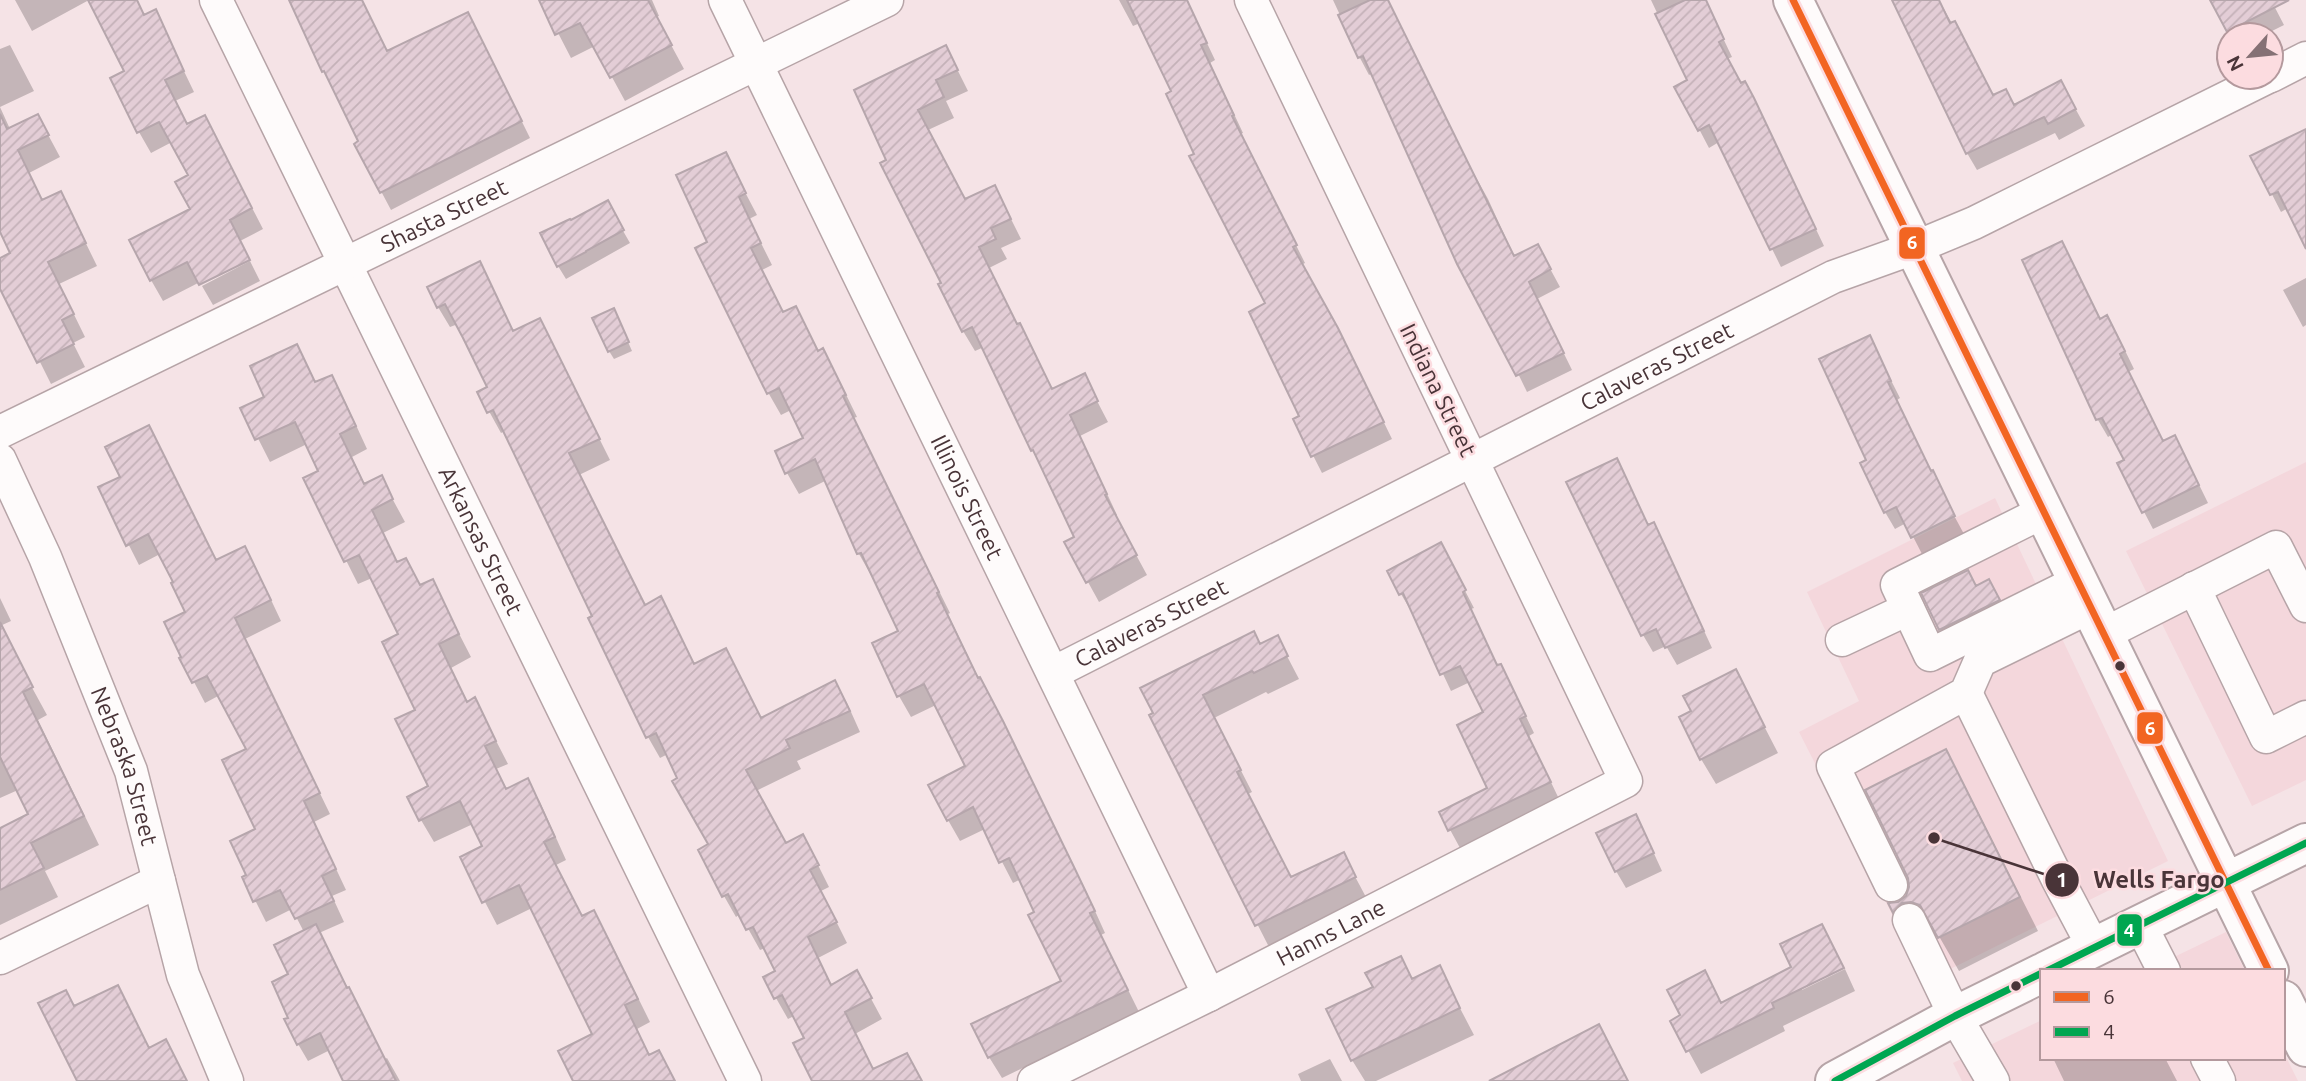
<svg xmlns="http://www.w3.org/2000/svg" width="2306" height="1081" viewBox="0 0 2306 1081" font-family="Ubuntu,sans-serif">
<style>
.built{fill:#f4d7dc}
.shadow{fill:#0003}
.building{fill:url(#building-hatch);stroke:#b6a6ac;stroke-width:2}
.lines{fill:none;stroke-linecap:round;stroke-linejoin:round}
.minor-casing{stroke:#b6a4a7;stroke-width:35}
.major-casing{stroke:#b6a4a7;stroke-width:42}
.minor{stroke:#fefbfb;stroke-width:32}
.major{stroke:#fefbfb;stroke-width:38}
.bus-1-casing{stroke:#fcdce0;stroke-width:12}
.bus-2-casing{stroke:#fcdce0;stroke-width:12}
.bus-1{stroke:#f26522;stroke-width:7}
.bus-2{stroke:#00a651;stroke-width:7}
.bus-dot{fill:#493438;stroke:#fcdce0;stroke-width:2.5}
.labels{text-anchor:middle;stroke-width:5;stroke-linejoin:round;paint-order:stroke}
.street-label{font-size:23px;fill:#493438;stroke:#fcdce0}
.leader{fill:none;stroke:#493438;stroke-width:2.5}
.callout-dot{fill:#493438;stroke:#fcdce0;stroke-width:2.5}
.mark-label{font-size:21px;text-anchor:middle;font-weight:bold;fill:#fff}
.callout-label{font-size:24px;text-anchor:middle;font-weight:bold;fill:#493438;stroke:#fcdce0;stroke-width:5;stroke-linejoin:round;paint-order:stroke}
.line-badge{stroke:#fcdce0;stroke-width:2.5}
.badge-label{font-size:19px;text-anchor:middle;font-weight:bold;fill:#fff}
</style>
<defs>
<pattern id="building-hatch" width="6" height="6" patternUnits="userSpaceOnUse" patternTransform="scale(1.75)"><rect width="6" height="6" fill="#e3cdd6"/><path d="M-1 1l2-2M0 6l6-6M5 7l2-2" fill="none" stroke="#c4b1b8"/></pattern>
</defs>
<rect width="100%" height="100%" fill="#f5e3e6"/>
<path class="built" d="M2306 462V780L2252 806 2126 551Z
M1995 498 2168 861 1926 981 1799 732 1859 701 1807 592Z
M2226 932 2245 971H2145Z
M2042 1020V1058H2283V1051L2298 1081H1962L1953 1063Z"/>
<path class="shadow" d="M15 0H89L32 31Z
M90 0H135L145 16 155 11 194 92 175 101 187 126 216 138 263 229 240 241 200 282 163 301 151 280 192 210 190 176 172 142 151 153 139 132 126 72Z
M290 0H362L387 53 477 31 530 138 391 210 356 144 360 142Z
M541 0H652L659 16 656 17 684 69 625 101 595 46 571 58Z
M1119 0H1180L1198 24 1215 60 1210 63 1243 133 1240 134 1305 263 1301 265 1347 347 1392 439 1322 473 1295 420 1302 417 1267 304 1192 157 1197 155 1173 92 1140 23 1133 26Z
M1333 0H1388L1453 136 1488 199 1515 258 1547 263 1560 287 1537 299 1572 370 1527 392 1373 73 1369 75 1360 58Z
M1651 0H1705L1732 57 1727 59 1763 118 1824 246 1781 267 1719 142 1709 148 1677 87 1689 81Z
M1901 0H1939L1993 97 2014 107 2070 99 2085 126 2059 140 2055 133 1977 170 1967 153Z
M2212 0H2271L2284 25 2264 35H2231Z
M10 45 34 91 0 107V49Z
M956 67 968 91 946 101 954 118 928 130 965 201 994 187 1005 207 1021 239 1001 248 1007 259 989 268 1018 326 1020 325 1031 345 1053 390 1084 376 1108 422 1080 436 1117 515 1115 516 1147 575 1099 602 1088 582 1076 537 984 347 975 351 963 331 856 91Z
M0 107 10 129 38 116 60 157 29 173 43 202 72 215 97 266 59 284 85 337 73 343 85 367 51 384 0 282V260L12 254 0 230Z
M2306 131V246L2288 208 2281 212 2253 157Z
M725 154 757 215 749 219 772 265 762 270 784 314 818 353 823 351 835 372 857 417 853 418 950 613 948 614 979 679 1086 891 1105 933 1101 935 1139 1012 1002 1078 989 1057 1063 982 1037 913 1021 879 1013 883 985 829 960 841 948 820 967 767 936 705 911 717 899 696 901 631 873 574 871 575 859 554 827 480 799 494 787 473 805 439 791 410 781 415 769 394 697 248 709 243Z
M607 203 630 243 566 279 558 266 570 223Z
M2061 243 2101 320 2117 334 2134 369 2128 372 2163 442 2184 454 2208 503 2153 529 2119 464 2126 460 2113 434 2108 437 2098 420 2024 261Z
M250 261 260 281 213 305 202 286Z
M479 263 514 332 540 320 610 460 579 475 645 606 661 599 695 665 726 650 762 720 835 682 847 703 860 732 797 761 801 769 756 791 786 845 814 857 829 887 821 891 847 943 818 958 832 986 868 993 882 1019 855 1034 874 1071 921 1081H814L806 1039 794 1016 788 1019 776 998 777 972 765 948 760 950 740 914 736 917 724 896 710 845 668 754 660 758 648 737 590 619 594 617 505 431 501 433 479 393 489 388 458 324 450 327 438 307Z
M2306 278V325L2303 327 2283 290Z
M618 319 632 351 614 359 609 351Z
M1869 337 1900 398 1897 400 1931 473 1964 534 1922 554 1906 523 1895 529 1885 512 1869 461Z
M296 346 316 384 331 377 344 399 367 449 352 457 365 485 381 478 405 522 383 533 398 564 421 587 432 581 471 657 451 668 468 703 475 700 508 764 496 769 507 790 527 780 540 802 566 860 556 865 582 918 594 912 607 935 650 1022 637 1029 650 1056 674 1081H575L594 1035 532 908 497 925 462 858 484 847 473 824 434 842 421 820 431 787 418 710 400 635 372 578 358 584 305 479 320 471 307 444 270 462 243 409 266 398Z
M1616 460 1649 527 1663 542 1712 648 1677 665 1666 646 1653 652 1643 635Z
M100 488 217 562 244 548 256 568 281 621 245 639 330 814 314 822 346 890 332 896 344 922 319 933 385 1059 387 1058 400 1081H344L330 1050 308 1061 298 1044 291 1018 290 975 304 932 292 909 266 922 244 878 249 875 257 830 248 750 220 695 205 703 182 659 188 613 160 554 139 565Z
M1450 562 1474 608 1471 609 1498 667 1510 683 1534 733 1529 736 1559 799 1460 848 1441 813 1489 788 1485 713 1470 682 1451 691 1413 610 1411 611 1401 594Z
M0 598 11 621 0 626Z
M1998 599 2008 618 1950 646 1940 629Z
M0 629 47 715 38 720 99 845 45 871 58 897 0 925V829L30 815 18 790 0 798Z
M1277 637 1299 679 1268 694 1266 692 1214 718 1252 792 1248 794 1291 879 1343 854 1367 899 1269 947 1151 716 1260 646Z
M1736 672 1778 753 1716 784 1701 759 1693 712Z
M1945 751 1964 784 2038 931 1959 971 1940 938 1930 934 1913 944 1890 904 1899 903 1907 897Z
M1645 834 1662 871 1626 888 1616 871Z
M1821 926 1843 966 1802 987V990L1845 969 1855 991 1783 1026 1785 1031 1701 1074 1672 1021 1717 995 1722 1005 1794 968Z
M1401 958 1413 980 1439 968 1474 1035 1376 1081H1365L1352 1060 1375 988Z
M2053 1058H2165L2177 1081H2064Z
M1330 1059 1342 1081H1301L1298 1074Z"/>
<path class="building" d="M88 0H137L144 15 156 9 184 71 165 80 187 124 205 115 252 208 230 220 250 260 199 285 187 262 150 281 129 240 190 209 175 182 188 175 159 122 137 133 110 78 124 71Z
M289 0H362L387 51 468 12 522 121 380 193 354 144 358 141 324 71 322 72Z
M539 0H648L672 45 610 78 580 23 555 35Z
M1127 0H1187L1207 43 1201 45 1234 115 1232 116 1297 245 1293 247 1338 328 1384 422 1311 457 1293 419 1299 416 1249 312 1265 303 1189 156 1194 154 1166 94 1171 91Z
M1370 0H1388L1514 256 1538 244 1551 269 1529 282 1564 353 1516 376 1457 264 1363 56 1358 58 1338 15Z
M1685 0H1706L1724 39 1719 42 1741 83 1745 81 1754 98 1816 229 1770 250 1709 125 1698 131 1674 87 1687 80 1655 14Z
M1892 0H1939L1950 23 1955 21 1993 95 2006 89 2014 105 2061 80 2076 109 2048 124 2044 117 1966 154Z
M2210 0H2289L2227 32Z
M946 45 958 70 936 80 944 97 918 110 965 199 995 185 1011 219 991 228 996 239 979 247 1017 324 1020 323 1052 389 1085 373 1098 401 1070 415 1107 494 1105 495 1137 555 1086 583 1064 542 1074 537 1033 450 1031 451 972 327 962 332 938 284 941 283 880 163 886 160 854 90Z
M0 114 7 129 38 114 49 135 18 150 42 200 61 191 86 243 48 262 74 314 62 320 74 344 37 363 0 289V258L10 253 0 232Z
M2306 129V249L2278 192 2270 195 2250 156Z
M726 152 746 193 739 197 761 243 751 248 783 312 796 306 818 351 823 348 846 395 843 396 939 592 937 593 978 678 980 677 1003 721 1074 867 1095 911 1090 913 1128 990 988 1058 971 1024 1061 981 1028 915 1034 912 1009 858 999 863 973 807 947 821 928 785 965 766 924 684 897 697 872 643 898 631 861 553 857 554 815 459 785 474 775 451 803 438 779 388 767 394 695 248 707 242 676 175Z
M608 200 624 230 586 251V252L557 267 540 233 570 219 571 220Z
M2062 241 2100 319 2107 315 2125 351 2120 354 2163 441 2175 435 2199 485 2142 513 2117 463 2124 460 2102 418 2096 420 2022 260Z
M480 261 513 331 540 318 600 439 569 453 645 605 661 596 694 664 726 648 761 718 835 680 850 711 786 740 790 748 746 770 786 843 803 834 819 865 810 870 837 922 808 937 831 985 857 970 872 998 845 1012 873 1069 907 1053 922 1081H812L793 1043 804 1038 782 995 774 999 763 977 775 971 753 927 746 930 728 894 722 897 698 850 708 844 672 781 677 778 656 733 646 738 588 618 592 616 493 410 487 413 477 392 487 387 463 338 445 304 437 308 427 287Z
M614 308 629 342 608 352 592 318Z
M1870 335 1891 381 1888 382 1931 471 1933 470 1955 516 1911 538 1896 507 1884 513 1860 463 1866 460 1819 359Z
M297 344 315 382 332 375 356 426 340 434 364 484 382 475 393 499 372 510 397 562 406 558 420 585 433 579 459 634 439 644 467 702 475 697 496 741 485 746 506 789 528 778 555 837 544 842 582 916 594 910 638 999 625 1005 649 1055 659 1050 675 1081H573L558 1051 592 1034 519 885 482 903 460 857 482 846 460 801 419 821 407 797 428 786 395 719 415 710 382 642 398 634 359 555 344 562 303 478 318 471 295 422 255 440 240 408 264 397 250 366Z
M149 425 216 560 245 546 271 600 235 618 320 793 304 801 336 869 322 876 334 901 295 919 280 890 253 902 242 877 246 875 230 841 255 829 222 760 246 749 207 676 192 683 179 658 181 657 164 622 185 612 171 583 173 582 148 534 126 546 98 487 120 477 105 447Z
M1617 458 1648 525 1654 522 1704 631 1665 648 1656 629 1641 636 1566 482Z
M1441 542 1466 590 1463 592 1497 665 1501 664 1526 716 1520 719 1551 782 1448 831 1439 812 1487 788 1457 725 1483 712 1460 666 1440 675 1403 593 1399 595 1387 571Z
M1968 570 1976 586 1989 579 2000 600 1939 630 1921 593Z
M0 622 33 687 23 692 84 816 31 843 44 868 0 890V828L28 814 0 757Z
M1254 631 1260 644 1278 635 1288 656 1254 673 1252 671 1203 695 1241 770 1237 772 1291 877 1344 852 1356 877 1255 926 1149 715 1153 713 1140 688Z
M1736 669 1765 727 1700 760 1679 717 1691 711 1683 696Z
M1946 749 2020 897 1938 938 1920 905 1911 902 1902 903 1893 913 1888 903 1898 902 1906 896 1909 887 1908 878 1865 790Z
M1636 814 1654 853 1615 872 1596 833Z
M316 924 347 988 349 987 396 1081H343L320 1033 297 1045 284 1019 288 1018 272 982 288 974 274 945Z
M1822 924 1844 968 1772 1003 1774 1008 1686 1052 1670 1021 1680 1015 1667 990 1705 970 1721 1003 1791 967 1780 944Z
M1401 956 1412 979 1440 965 1460 1008 1351 1061 1326 1009 1373 987 1365 973Z
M118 985 149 1048 166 1039 187 1081H77L38 1003 66 990 74 1006Z
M1599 1024 1628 1081H1489Z"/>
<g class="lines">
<defs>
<g id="minor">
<path id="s1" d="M216 0 745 1081"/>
<path id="s2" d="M725 0 1209 995"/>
<path d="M2271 76 2306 58"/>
<path id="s3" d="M0 432 887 0"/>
<path id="s4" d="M0 460 45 557 131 771 183 975 227 1081"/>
<path d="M2045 511 1897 585 1930 655 2079 581"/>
<path d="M2194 588 2266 737 2306 717"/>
<path d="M2104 634 2276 547 2306 606"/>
<path d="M1842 640 1908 609"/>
<path id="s5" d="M1053 673 1833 277 1914 248 1974 223 2268 77"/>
<path d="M1966 693 2057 878 2094 948"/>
<path d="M1891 885 1833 766 1966 693 1980 661 2090 607"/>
<path d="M1909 920 1955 1016 1993 1081"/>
<path d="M2140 924 2164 971"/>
<path d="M0 958 159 881"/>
<path d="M2207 1058 2219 1081"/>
<path id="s6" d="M1034 1081 1209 995 1626 781 1251 0"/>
</g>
<path id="major" d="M1793 0 2269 971
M2046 971 2306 843
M2283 1000 2306 1047
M1835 1081 1955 1016 2042 973"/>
</defs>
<use href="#minor" class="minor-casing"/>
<use href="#major" class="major-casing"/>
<use href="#minor" class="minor"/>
<use href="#major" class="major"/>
<defs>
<path id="bus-1" d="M1793 0 2269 971"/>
<path id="bus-2" d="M2047 971 2306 843
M1835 1081 1955 1016 2042 973"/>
</defs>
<use href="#bus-1" class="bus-1-casing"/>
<use href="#bus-2" class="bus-2-casing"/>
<use href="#bus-1" class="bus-1"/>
<use href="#bus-2" class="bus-2"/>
</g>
<g class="bus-dot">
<circle cx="2120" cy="666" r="6"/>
<circle cx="2016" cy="986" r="6"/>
</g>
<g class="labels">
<g class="street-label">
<text dy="8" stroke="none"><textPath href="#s3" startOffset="494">Shasta Street</textPath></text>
<text dy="8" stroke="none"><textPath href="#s5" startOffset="677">Calaveras Street</textPath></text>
<text transform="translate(1438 390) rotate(64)" y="8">Indiana Street</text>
<text dy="8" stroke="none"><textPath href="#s2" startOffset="553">Illinois Street</textPath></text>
<text dy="8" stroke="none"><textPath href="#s1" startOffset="602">Arkansas Street</textPath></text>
<text dy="8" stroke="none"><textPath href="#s5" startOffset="110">Calaveras Street</textPath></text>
<text dy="8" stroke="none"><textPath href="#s4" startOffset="331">Nebraska Street</textPath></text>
<text dy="8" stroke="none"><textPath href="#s6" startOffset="332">Hanns Lane</textPath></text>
</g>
</g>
<path class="leader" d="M1934 838L2062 880"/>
<g class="callout-dot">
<circle cx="1934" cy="838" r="7"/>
<circle cx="2062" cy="880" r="18"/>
</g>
<g class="mark-label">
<text x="2062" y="887">1</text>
</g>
<g class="callout-label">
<text x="2159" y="888">Wells Fargo</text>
</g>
<g class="line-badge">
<rect x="1898" y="226" width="28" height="34" rx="7" fill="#f26522"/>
<rect x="2136" y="711" width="28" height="34" rx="7" fill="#f26522"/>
<rect x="2116" y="913" width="27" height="34" rx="7" fill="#00a651"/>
</g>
<g class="badge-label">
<text x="1912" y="249">6</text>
<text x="2150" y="735">6</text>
<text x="2129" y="937">4</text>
</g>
<rect x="2040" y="969" width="245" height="91" fill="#fcdce0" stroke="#b4999d" stroke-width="2"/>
<rect x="2054" y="992" width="35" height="10" fill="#f26522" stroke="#b4999d" stroke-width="2"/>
<text x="2103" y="1004" font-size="21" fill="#493438">6</text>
<rect x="2054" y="1027" width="35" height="10" fill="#00a651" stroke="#b4999d" stroke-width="2"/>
<text x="2103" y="1039" font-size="21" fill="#493438">4</text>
<g transform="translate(2250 56) rotate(243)"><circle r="33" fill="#fcdce0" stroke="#b4999d" stroke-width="2"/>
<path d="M0-5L12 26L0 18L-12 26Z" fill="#857175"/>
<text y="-10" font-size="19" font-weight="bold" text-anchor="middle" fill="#493438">N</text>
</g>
</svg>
